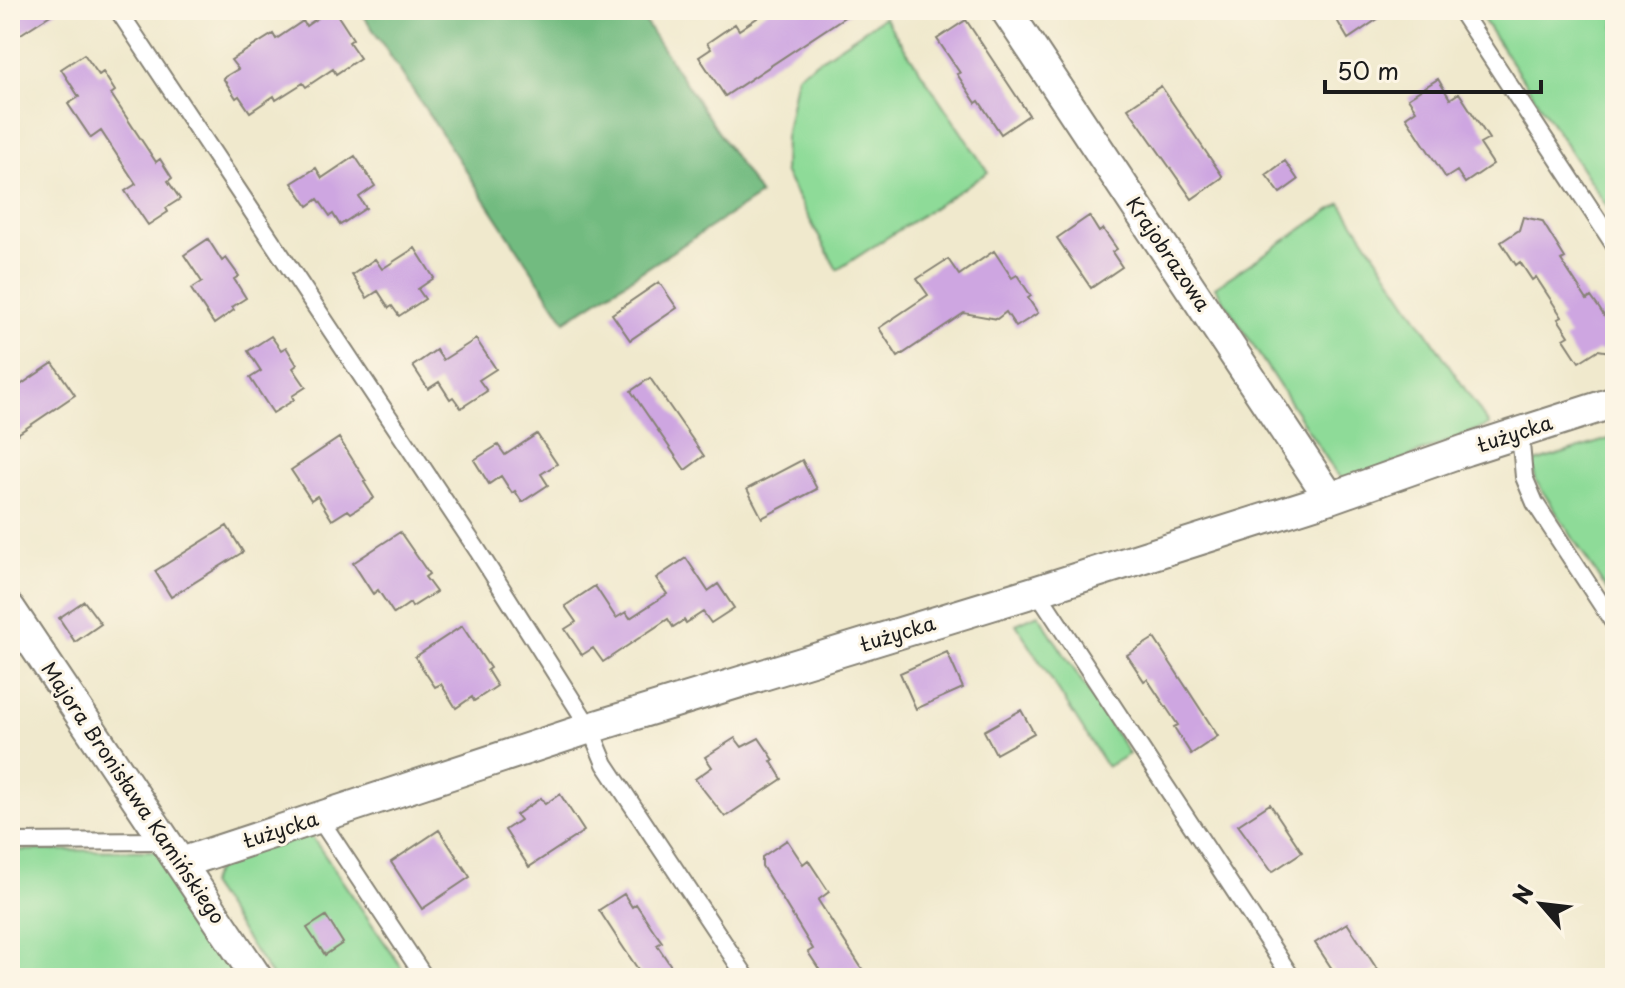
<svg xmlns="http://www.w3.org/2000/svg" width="1625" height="988" viewBox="0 0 1625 988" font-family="'Playpen Sans',sans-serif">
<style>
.green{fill:#8edb98;stroke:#557c5a;stroke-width:2}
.forest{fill:#72bb80;stroke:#476c4e;stroke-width:2}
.building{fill:#cea6e1}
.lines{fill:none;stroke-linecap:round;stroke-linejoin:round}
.lane-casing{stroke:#868274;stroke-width:20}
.street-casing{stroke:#868274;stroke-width:34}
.lane{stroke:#fff;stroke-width:16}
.street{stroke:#fff;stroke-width:30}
.labels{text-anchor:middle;stroke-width:6;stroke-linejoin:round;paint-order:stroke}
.street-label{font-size:20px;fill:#1c1c1c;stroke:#fcf5e5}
</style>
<rect width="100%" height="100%" fill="#fcf5e5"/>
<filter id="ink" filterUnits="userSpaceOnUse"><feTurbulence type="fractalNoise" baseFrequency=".0125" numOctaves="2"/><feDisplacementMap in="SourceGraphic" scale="16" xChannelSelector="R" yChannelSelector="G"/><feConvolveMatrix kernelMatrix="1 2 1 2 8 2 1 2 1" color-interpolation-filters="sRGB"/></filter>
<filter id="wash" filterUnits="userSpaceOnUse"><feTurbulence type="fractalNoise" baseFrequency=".006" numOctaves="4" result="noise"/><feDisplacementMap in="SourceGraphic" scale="32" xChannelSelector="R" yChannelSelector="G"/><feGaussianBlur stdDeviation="1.8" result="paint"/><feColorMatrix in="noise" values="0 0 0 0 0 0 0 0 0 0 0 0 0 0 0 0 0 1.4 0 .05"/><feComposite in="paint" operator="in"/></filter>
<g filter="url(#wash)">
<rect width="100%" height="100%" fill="#f0e9cd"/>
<path class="green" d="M1477 10H1615V219Z
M884 17 988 172 837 270 784 172 785 137 797 75Z
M1341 203 1489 425 1346 482 1336 473 1215 287Z
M1615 437V603L1536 481 1532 463Z
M1038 614 1129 754 1107 767 1016 624Z
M308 831 409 978H273L209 884 222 859Z
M10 850 163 851 249 978H10Z"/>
<path class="forest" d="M360 10H637L760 195 565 321Z"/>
<g id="blocks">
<path class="building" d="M10 10H58L10 41Z
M329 10H334L353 39 349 42 360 58 336 74 333 69 306 87 303 83 276 100 274 96 250 112 239 96 236 98 223 78 238 69 231 60 273 34 276 39 303 21 306 26Z
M769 10H855L725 96 699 57 711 49 707 43 735 24 739 30Z
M1331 10H1391L1348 39Z
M966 20 1029 115 1001 134 979 101 976 103 957 74 960 73 937 39Z
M84 54 99 75 103 72 115 91 111 94 156 162 160 159 172 178 168 181 180 199 166 208 168 212 148 225 125 191 136 184 101 131 91 138 68 104 79 97 61 69Z
M1438 79 1450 99 1459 93 1489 139 1480 144 1493 164 1465 183 1457 171 1446 178 1406 117 1416 110 1408 98Z
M1161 86 1223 177 1192 199 1128 108Z
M355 156 375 186 359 197 366 208 340 225 333 214 330 216 318 199 308 206 292 183 316 168 322 178Z
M1285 161 1298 180 1280 193 1266 175Z
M1089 216 1099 232 1103 229 1117 249 1112 252 1122 267 1091 288 1057 238Z
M1523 217 1542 221 1565 258 1561 260 1587 300 1591 297 1599 308 1615 333 1611 352 1598 350 1579 362 1564 339 1569 336 1558 319 1562 317 1536 277 1532 280 1520 262 1516 265 1501 242 1519 230Z
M208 239 222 261 226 258 239 276 234 279 246 298 232 307 234 310 214 324 191 289 202 282 184 255Z
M415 248 434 278 418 289 425 299 399 316 392 306 389 308 378 291 367 298 352 275 375 259 382 269Z
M994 251 1012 278 1017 275 1031 296 1028 298 1038 313 1016 327 1006 312 997 319 964 313 898 357 879 328 928 295 917 279 948 259 959 275Z
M659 282 677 308 630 340 612 314Z
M271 336 281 350 286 347 297 365 293 368 306 387 292 396 294 400 273 413 250 378 261 371 248 351Z
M476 339 496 369 479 380 487 391 461 408 453 397 450 399 439 382 428 389 413 366 436 350 443 360Z
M53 363 75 395 10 439V392Z
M650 378 704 456 685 470 631 391Z
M537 434 557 464 541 474 548 485 522 502 515 491 512 493 501 476 489 484 474 460 498 445 505 455Z
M339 438 366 481 364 482 374 498 351 513 348 510 332 520 317 496 311 500 291 470Z
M802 460 817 489 762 518 747 489Z
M227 526 243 552 171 597 155 571Z
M400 532 429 574 425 577 436 592 412 607 410 603 394 614 378 590 373 594 353 563Z
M686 558 708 591 718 584 734 608 711 623 703 612 686 623 684 620 673 627 668 619 603 662 593 648 582 655 565 629 576 622 565 606 595 586 616 618 626 612 630 618 667 594 656 578Z
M84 601 101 624 75 642 59 618Z
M462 626 490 668 487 670 497 686 474 701 472 697 456 708 441 684 435 687 415 657Z
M1154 638 1218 736 1191 754 1174 727 1178 725 1147 679 1144 681 1127 655Z
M947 652 963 688 916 709 900 673Z
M1021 710 1034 733 996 754 984 731Z
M735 738 742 747 759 738 774 760 771 761 782 779 725 817 695 779 712 767 705 757Z
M560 794 584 831 529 867 505 830 520 820 516 815 541 798 545 804Z
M1270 804 1302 852 1272 872 1238 825Z
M439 830 470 877 422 909 391 862Z
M787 840 803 864 808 860 829 892 818 900 868 978H825L808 952 813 949 762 866V857Z
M624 894 632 907 636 904 654 931 662 942 657 945 679 978H644L623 947 599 910Z
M326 916 343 943 325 955 307 928Z
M1347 923 1377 969 1363 978H1338L1315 943Z"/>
</g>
</g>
<g filter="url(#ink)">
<use href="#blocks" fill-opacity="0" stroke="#868274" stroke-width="2"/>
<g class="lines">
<defs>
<path id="lane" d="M118 10 478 551 590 728 605 764 747 978
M1460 10 1615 246
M1520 433 1524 477 1535 503 1615 625
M1037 591 1292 978
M319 818 425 978
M10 842 167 841"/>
<path id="street" d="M1006 10 1330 498
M10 609 257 978
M181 863 590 728 1037 591 1330 498 1466 450 1615 402"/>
</defs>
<use href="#lane" class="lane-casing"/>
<use href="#street" class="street-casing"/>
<use href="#lane" class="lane"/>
<use href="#street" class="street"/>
</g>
</g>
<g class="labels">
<g class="street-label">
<text transform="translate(1168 254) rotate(56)" y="7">Krajobrazowa</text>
<text transform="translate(1515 434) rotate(-18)" y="7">Łużycka</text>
<text transform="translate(898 634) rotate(-17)" y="7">Łużycka</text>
<text transform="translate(133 793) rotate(56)" y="7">Majora Bronisława Kamińskiego</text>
<text transform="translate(281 830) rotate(-18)" y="7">Łużycka</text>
</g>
</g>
<rect width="1625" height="988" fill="none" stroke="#fcf5e5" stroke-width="40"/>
<g transform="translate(1541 904) rotate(298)" stroke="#fcf5e5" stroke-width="6" paint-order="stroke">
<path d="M0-6L14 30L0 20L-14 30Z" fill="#1c1c1c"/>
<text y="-12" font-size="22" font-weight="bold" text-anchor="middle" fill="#1c1c1c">N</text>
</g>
<path d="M1325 80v12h216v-12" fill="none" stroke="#1c1c1c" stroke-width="4"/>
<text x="1337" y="80" font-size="24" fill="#1c1c1c" stroke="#fcf5e5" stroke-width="6" paint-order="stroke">50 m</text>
</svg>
